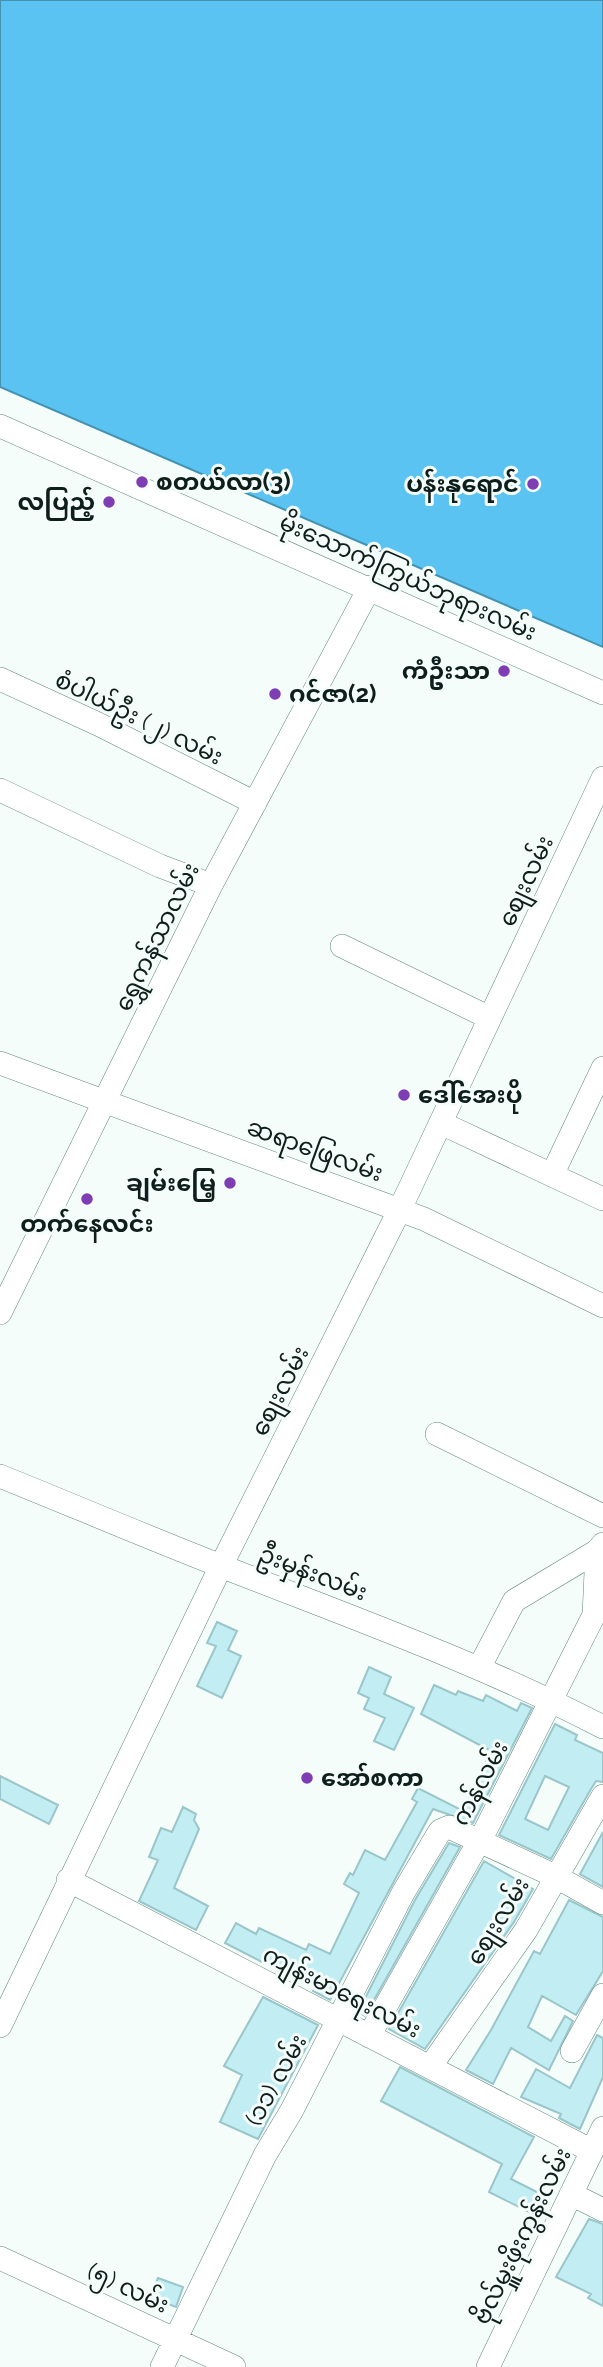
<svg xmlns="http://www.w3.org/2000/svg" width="603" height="2367" viewBox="0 0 603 2367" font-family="Raleway,'Noto Sans Myanmar',sans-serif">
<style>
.water{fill:#5bc3f1;stroke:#4492b1;stroke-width:2}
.building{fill:#c2eef3;stroke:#9ac5c9;stroke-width:2;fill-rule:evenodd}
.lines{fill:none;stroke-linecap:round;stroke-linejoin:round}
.minor-casing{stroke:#60877e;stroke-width:24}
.minor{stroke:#fff;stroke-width:23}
.poi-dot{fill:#7e3db2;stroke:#f5fdfb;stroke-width:2.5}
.labels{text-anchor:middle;stroke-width:6;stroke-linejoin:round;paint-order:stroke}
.poi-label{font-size:24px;font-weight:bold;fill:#0e1e1b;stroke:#f5fdfb;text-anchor:start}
.street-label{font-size:24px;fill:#0e1e1b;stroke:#f5fdfb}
</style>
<rect width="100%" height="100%" fill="#f5fdfb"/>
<path class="water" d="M0 0H603V647L0 387Z"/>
<path class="building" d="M217 1622 237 1631 228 1650 241 1656 222 1698 197 1686 216 1646 207 1643Z
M369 1667 391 1677 384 1694 414 1708 394 1750 374 1741 385 1718 364 1709 369 1698 358 1693Z
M434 1685 456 1695 458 1691 483 1701 486 1695 517 1711 521 1703 532 1708 473 1823 433 1809 330 2000 313 1991 318 1982 292 1969 290 1973 266 1961 264 1963 225 1943 236 1923 256 1934 259 1928 306 1950 309 1944 330 1954 359 1893 344 1884 350 1873 353 1875 365 1850 385 1860 417 1802 412 1799 418 1788 463 1811 491 1751 421 1714Z
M555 1724 577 1735 575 1740 603 1753V1782L596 1781 591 1789 551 1859 499 1835ZM545 1776 569 1787 548 1830 525 1819Z
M0 1776 58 1805 49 1824 0 1799Z
M183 1807 196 1814 194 1820 199 1829 174 1888 208 1906 196 1930 139 1901 158 1860 149 1857 161 1828 172 1832Z
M603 1832V1887L580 1874Z
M449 1843 460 1847 365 2016 358 2012 415 1900Z
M484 1861 533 1889 514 1922 425 2049 389 2029Z
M569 1900 603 1917V1971L576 2015 542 1996 528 2027 551 2041 565 2016 573 2021 549 2070 511 2048 493 2084 466 2070 491 2030 534 1951 540 1954Z
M263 1997 318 2025 258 2139 220 2122 242 2075 224 2066Z
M597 2035 603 2038V2077L580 2129 559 2118 561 2114 521 2097 536 2069 570 2088Z
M400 2067 534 2137 511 2179 549 2198 539 2217 489 2192 502 2164 381 2101Z
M589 2219 603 2224V2306L588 2298 591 2294 556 2277Z
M158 2278 183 2287 176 2307 150 2297Z"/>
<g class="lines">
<defs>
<path id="minor" d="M0 426 603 693
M0 679 98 724 255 803
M0 790 160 866 211 885
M342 946 490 1018
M0 1063 424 1219 603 1306
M441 1123 603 1199
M552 1175 603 1068
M0 1313 211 885 370 587
M437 1434 603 1516
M0 1476C74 1506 147 1537 221 1566 350 1617 480 1663 603 1727
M479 1668 514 1601 597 1551
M68 1880 592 2151
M0 2026 221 1566 400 1209 603 778
M369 2036 486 1829 594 1615 597 1551 603 1544
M572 2051 603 1995
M430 2067 526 1930 603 1796
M571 2194 603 2210
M0 2258 234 2367
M162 2367 265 2155 292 2110 403 1893 440 1831 449 1827 555 1876 603 1903
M488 2367 603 2128"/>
</defs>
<use href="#minor" class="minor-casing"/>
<use href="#minor" class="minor"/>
</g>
<g class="poi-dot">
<circle cx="142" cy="482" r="7"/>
<circle cx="533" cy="484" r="7"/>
<circle cx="109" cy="502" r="7"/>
<circle cx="504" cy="671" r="7"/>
<circle cx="275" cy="694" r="7"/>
<circle cx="404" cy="1095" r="7"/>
<circle cx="230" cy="1183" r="7"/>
<circle cx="87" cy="1199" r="7"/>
<circle cx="307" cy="1778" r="7"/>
</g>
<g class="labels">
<g class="poi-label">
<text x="156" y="490">စတယ်လာ(3)</text>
<text x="519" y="492" text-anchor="end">ပန်းနုရောင်</text>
<text x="95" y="510" text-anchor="end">လပြည့်</text>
<text x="490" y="679" text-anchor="end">ကံဦးသာ</text>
<text x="289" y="702">ဂင်ဇာ(2)</text>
<text x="418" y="1103">ဒေါ်အေးပို</text>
<text x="216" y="1191" text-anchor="end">ချမ်းမြေ့</text>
<text x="87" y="1232" text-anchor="middle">တက်နေလင်း</text>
<text x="321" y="1786">အော်စကာ</text>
</g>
<g class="street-label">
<text transform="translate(408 577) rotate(24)" y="8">မိုးသောက်ကြွယ်ဘုရားလမ်း</text>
<text transform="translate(139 718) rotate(26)" y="8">စံပါယ်ဦး (၂) လမ်း</text>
<text transform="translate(526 881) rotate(-65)" y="8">စျေးလမ်း</text>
<text transform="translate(157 937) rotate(-64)" y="8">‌ရွှေကန်သာလမ်း</text>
<text transform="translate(315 1150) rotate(20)" y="8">ဆရာဖြေလမ်း</text>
<text transform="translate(280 1391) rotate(-63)" y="8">စျေးလမ်း</text>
<text transform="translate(313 1573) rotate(21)" y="8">ဦးမှန်းလမ်း</text>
<text transform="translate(480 1783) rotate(-62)" y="8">ကန်လမ်း</text>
<text transform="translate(498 1921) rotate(-59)" y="8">စျေးလမ်း</text>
<text transform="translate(342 1992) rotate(27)" y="8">ကျန်းမာရေးလမ်း</text>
<text transform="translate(276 2080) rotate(-61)" y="8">(၁၁) လမ်း</text>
<text transform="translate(522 2236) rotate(-64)" y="8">ဗိုလ်မှူးဖိုးကွန်းလမ်း</text>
<text transform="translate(128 2288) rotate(25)" y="8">(၅) လမ်း</text>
</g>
</g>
</svg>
